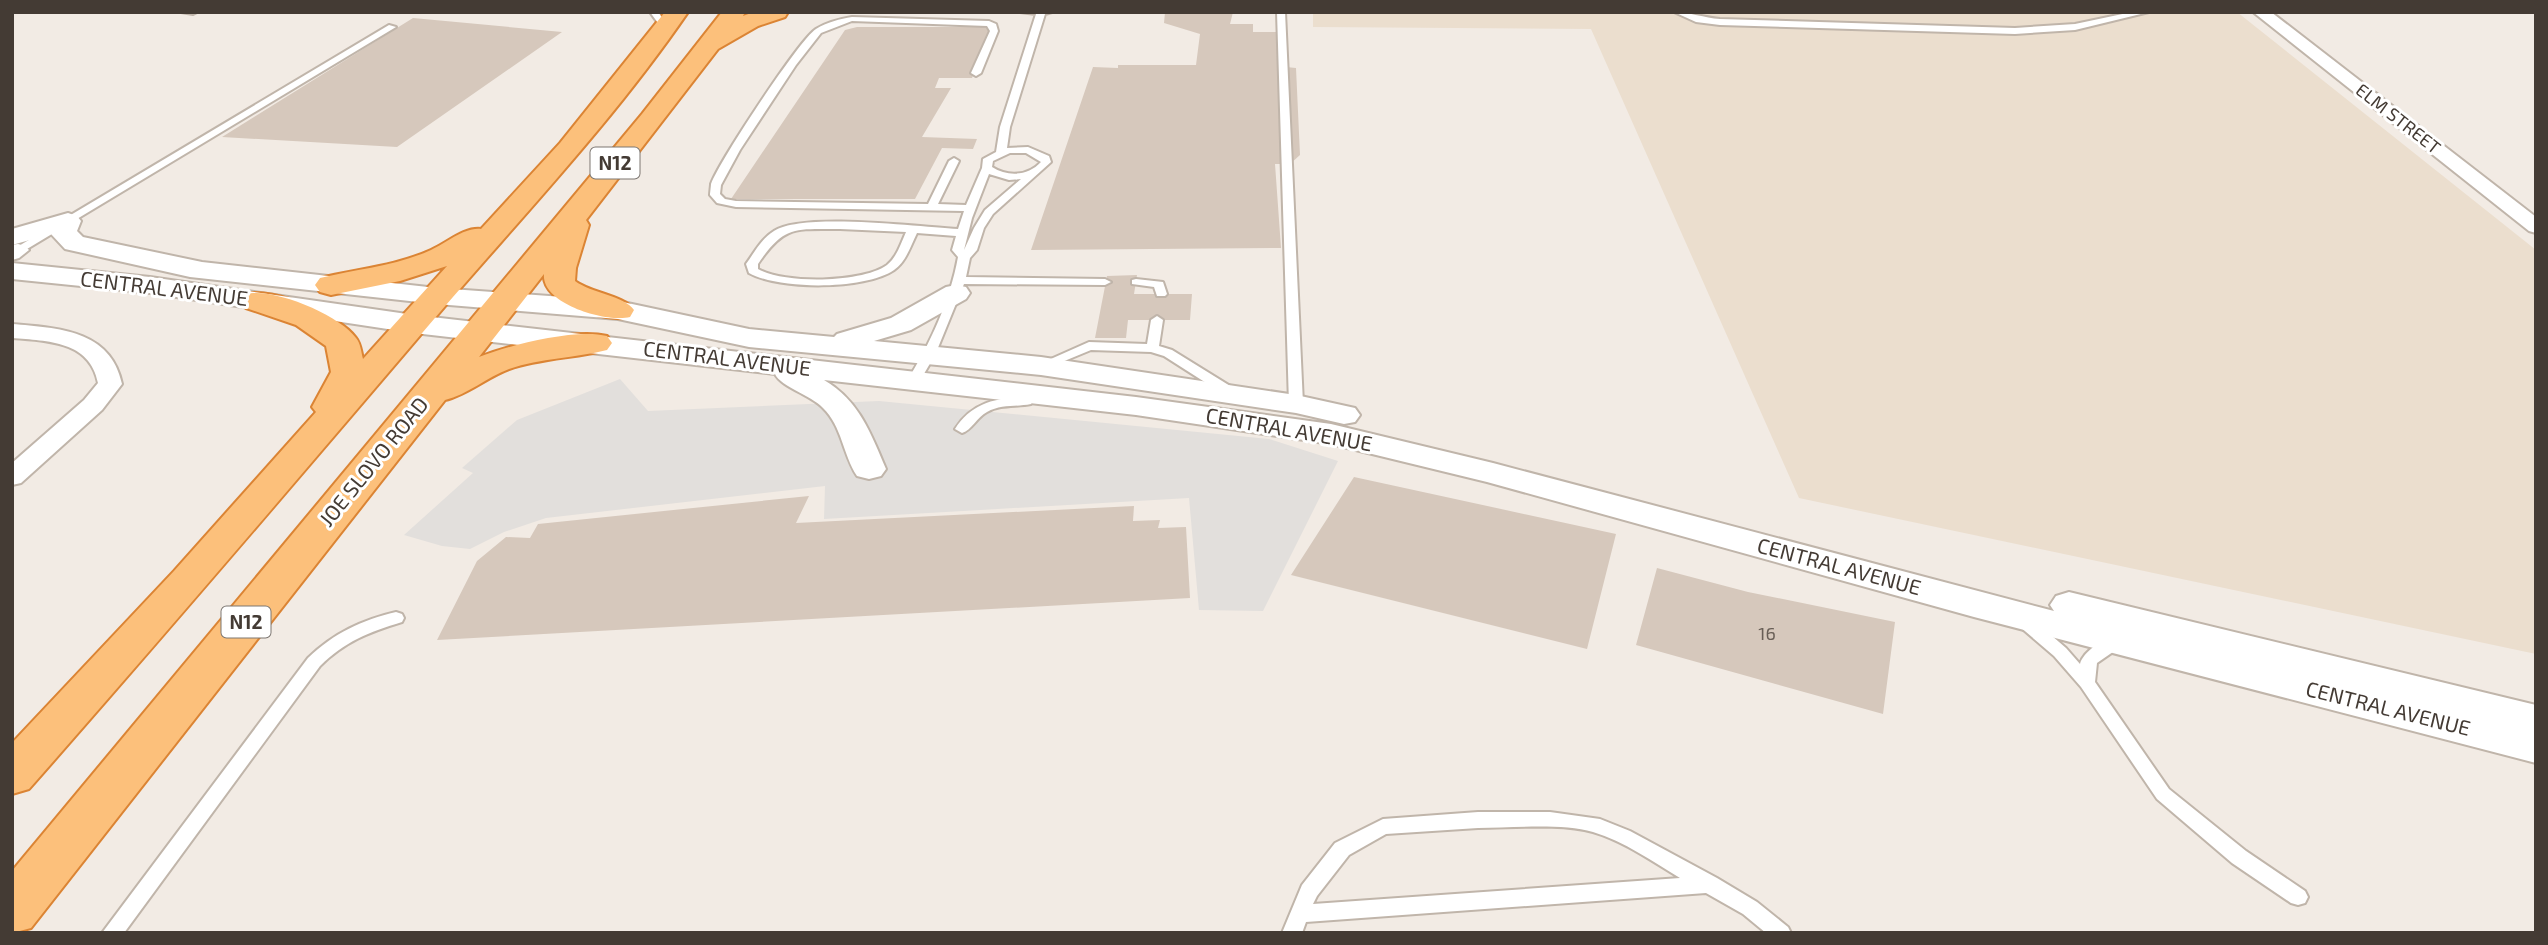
<svg xmlns="http://www.w3.org/2000/svg" width="2548" height="945" viewBox="0 0 2548 945" font-family="'Exo 2',sans-serif">
<style>
.education{fill:#ebdece}
.parking{fill:#e2dfdc}
.building{fill:#d6c8bc}
.lines{fill:none;stroke-linecap:round;stroke-linejoin:round}
.service-casing{stroke:#c0b5aa;stroke-width:4}
.minor-casing{stroke:#c0b5aa;stroke-width:4}
.tertiary-casing{stroke:#c0b5aa;stroke-width:4}
.trunk-casing{stroke:#db8434;stroke-width:4}
.service{fill:#fff;fill-rule:evenodd}
.minor{fill:#fff;fill-rule:evenodd}
.tertiary{fill:#fff;fill-rule:evenodd}
.trunk{fill:#fcc07b;fill-rule:evenodd}
.labels{text-anchor:middle;stroke-width:6;stroke-linejoin:round;paint-order:stroke}
.far-street-label{font-size:18px;fill:#443b34;stroke:#fff}
.number-label{font-size:18px;fill:#685e56}
.shield{fill:#fff;stroke:#7c7671;stroke-width:2}
.shield-label{font-size:19px;font-weight:bold;fill:#443b34}
.street-label{font-size:21px;fill:#443b34;stroke:#fff}
</style>
<rect width="100%" height="100%" fill="#f2ebe4"/>
<path class="education" d="M1313 12H2237L2536 250V654L1799 498 1591 29 1313 27Z"/>
<path class="parking" d="M620 379 648 411 879 401 1269 439 1338 461 1263 611 1199 610 1189 498 824 519 825 486 546 518 504 532 470 549 442 546 404 535 473 473 462 468 517 420Z"/>
<path class="building" d="M1165 12H1233L1230 24H1253V32H1286V67L1296 68 1300 155 1290 164H1275L1281 248 1031 250 1093 67 1118 68V65H1196L1200 34 1164 23Z
M413 18 562 32 397 147 222 137Z
M857 27H983L991 30 972 78H939L935 88H951L922 137 977 139 973 149 942 148 915 199H731L845 30Z
M1137 275 1134 294H1192L1190 320H1128L1126 338H1095L1107 276Z
M1354 477 1616 534 1587 649 1291 575Z
M809 496 796 523 1134 506 1133 521 1160 520 1158 528 1186 527 1190 598 437 640 477 561 506 537 530 538 538 524Z
M1657 568 1748 592 1895 622 1883 714 1636 645Z"/>
<g class="lines">
<defs>
<path id="service" d="M181 12H197L193 14Z
M650 12H658L670 28 669 30H663Z
M1020 12H1052L1045 14 1010 127 1007 148 1028 147 1049 156 1051 162 993 214 984 228 977 250 970 258 966 277 1105 279 1111 282 1105 285 964 284 935 355 918 384H908L907 381C930 344 950 301 958 257L952 250 956 236 917 233C911 245 906 262 894 270 865 290 779 290 749 273L746 264C754 253 762 238 774 231 803 212 920 227 958 229L964 211 736 207 717 203 710 195C710 193 711 186 711 184 719 162 799 40 816 29 827 22 840 19 852 17L989 21 996 24 998 31 981 73 976 76 971 73 990 31 987 26 852 21 821 33 796 65 740 150 721 185 720 194 725 199 736 201 928 204 949 161 954 158 959 161 938 204 966 205 982 168 983 159 996 152 1000 127 1036 14ZM1010 153H1026L1041 162C1028 176 1008 177 992 167L993 161ZM989 174 1009 180 1021 179 985 210 974 228 964 250 972 218ZM840 229 906 232C901 243 897 257 887 265 862 283 784 284 758 269V264C784 225 795 229 840 229Z
M1277 12H1285L1303 404 1296 408 1289 404Z
M1674 12C1690 12 1704 18 1720 19L2015 28 2075 24 2132 12H2149L2075 30 2015 34 1720 25 1696 22Z
M389 25 396 27 22 252 18 253 12 250Z
M1136 279 1163 282 1167 294 1165 296H1157L1154 287 1132 284V280Z
M1157 316 1163 320 1159 346 1172 350 1235 389 1236 392 1235 395H1225L1164 356 1151 352 1091 350 1045 369H1037L1035 366 1089 342 1147 344 1151 320Z
M1026 397 1031 398 1033 401 1031 404C1016 407 1001 404 987 412 977 417 972 430 962 433L955 429C971 403 997 397 1026 397Z
M396 612 402 614 404 618 402 622C369 632 344 642 320 666L124 933H102L308 658C334 633 362 620 396 612Z
M2025 616 2031 618 2066 648 2080 664C2083 651 2109 633 2123 637L2125 641 2123 645 2097 663 2095 682 2169 789 2246 851 2305 891 2308 897 2305 903 2298 905 2291 903 2232 863 2157 799 2081 687 2054 656 2019 626 2017 622 2019 618Z
M1478 812H1550L1600 819 1630 831 1717 878 1757 902 1788 927 1791 933H1766L1743 914 1706 893 1306 922 1302 933H1282L1302 885 1335 843 1383 819ZM1478 828C1512 828 1561 823 1593 832 1624 841 1653 862 1680 878L1313 904 1317 896 1349 855 1386 834Z"/>
<path id="minor" d="M2253 12H2271L2536 217V233L2529 231Z
M18 244 25 246 29 250 19 258 12 260V245Z
M12 324C58 328 111 330 122 384L102 410 21 483 12 485V463L84 400 98 383C90 341 48 341 12 338Z"/>
<path id="tertiary" d="M68 213 77 216 81 221 77 231 83 237 202 262 437 288 618 301 749 329 834 337 837 334 891 318 946 287 956 285 966 287 970 293 966 299 911 330 874 341 1041 357 1296 395 1355 408 1360 415 1355 422 1344 424 1296 413 1041 375 749 347 618 319 437 304 190 277 65 249 51 234 12 245V229Z
M12 263 150 277 414 315 1136 397 1331 424 1493 463 2054 611 2050 605 2056 596 2069 592 2536 705V763L1974 617 1487 482 1331 444 1136 415 824 380C859 400 871 434 886 469L881 476 869 479 857 476C843 455 842 426 823 408 811 395 781 387 775 374L414 333 150 293 12 279Z"/>
<path id="trunk" d="M665 12H688C616 117 529 209 446 305 308 467 170 629 29 789L12 794V743L174 571 316 412 312 407 331 372 326 346 296 325 246 308 242 301 246 294C273 287 340 315 356 338 361 344 361 352 363 359L447 266 400 281 331 295 320 292 315 285 320 278C357 269 396 266 431 250 447 243 464 227 481 229L560 143Z
M722 12H745L743 16 754 12H788L785 17 758 26 718 49 586 220 589 225 576 268 575 281C591 293 625 296 634 310L630 317C607 323 541 304 544 274L479 357C510 345 575 328 607 336L612 343 607 350C575 358 541 358 509 369 487 377 467 395 445 400L31 928 12 933V871L642 114Z"/>
</defs>
<use href="#service" class="service-casing"/>
<use href="#minor" class="minor-casing"/>
<use href="#tertiary" class="tertiary-casing"/>
<use href="#trunk" class="trunk-casing"/>
<use href="#service" class="service"/>
<use href="#minor" class="minor"/>
<use href="#tertiary" class="tertiary"/>
<use href="#trunk" class="trunk"/>
</g>
<g class="labels">
<g class="far-street-label">
<text transform="translate(2398 119) rotate(38)" y="6">ELM STREET</text>
</g>
<g class="number-label">
<text x="1767" y="640">16</text>
</g>
<g class="shield">
<rect x="590.5" y="147.5" width="49" height="31" rx="5"/>
<rect x="221.5" y="606.5" width="49" height="31" rx="5"/>
</g>
<g class="shield-label">
<text x="615" y="170">N12</text>
<text x="246" y="629">N12</text>
</g>
<g class="street-label">
<text transform="translate(164 289) rotate(7)" y="7">CENTRAL AVENUE</text>
<text transform="translate(727 359) rotate(7)" y="7">CENTRAL AVENUE</text>
<text transform="translate(1289 430) rotate(10)" y="7">CENTRAL AVENUE</text>
<text transform="translate(374 462) rotate(-51)" y="7">JOE SLOVO ROAD</text>
<text transform="translate(1839 567) rotate(15)" y="7">CENTRAL AVENUE</text>
<text transform="translate(2388 709) rotate(14)" y="7">CENTRAL AVENUE</text>
</g>
</g>
<rect width="2548" height="945" fill="none" stroke="#443b34" stroke-width="28"/>
</svg>
